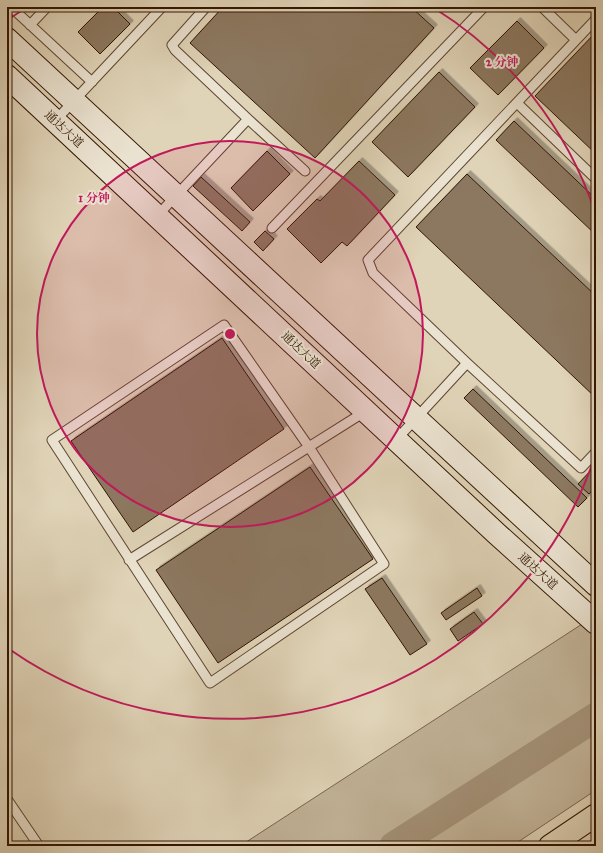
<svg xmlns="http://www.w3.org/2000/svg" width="603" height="853" viewBox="0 0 603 853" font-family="'IM FELL Great Primer','Noto Serif SC',serif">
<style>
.green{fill:#c2b499;stroke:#7a644e}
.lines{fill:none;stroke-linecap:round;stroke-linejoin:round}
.river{stroke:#a5937a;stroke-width:29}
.building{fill:#8c7861;stroke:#321502;filter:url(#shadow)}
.lane-casing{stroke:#5e4530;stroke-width:11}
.secondary-casing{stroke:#321502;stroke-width:24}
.primary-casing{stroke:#321502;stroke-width:24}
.lane{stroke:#ebe3d1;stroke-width:9}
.secondary{stroke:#ebe3d1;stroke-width:22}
.primary{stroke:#e0d4b8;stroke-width:22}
.ring{fill:none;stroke:#c2185b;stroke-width:2}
.labels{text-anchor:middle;stroke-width:4;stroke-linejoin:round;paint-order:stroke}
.street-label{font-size:12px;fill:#321502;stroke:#ebe3d1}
.centre{fill:#c2185b;stroke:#ebe3d1;stroke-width:2}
.ring-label{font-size:12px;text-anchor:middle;font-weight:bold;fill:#c2185b;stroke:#ebe3d1;stroke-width:4;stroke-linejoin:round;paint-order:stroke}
</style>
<defs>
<filter id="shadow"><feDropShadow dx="3.5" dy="-3.5" stdDeviation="0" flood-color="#0004"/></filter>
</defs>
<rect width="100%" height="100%" fill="#e0d4b8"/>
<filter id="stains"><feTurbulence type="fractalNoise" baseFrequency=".005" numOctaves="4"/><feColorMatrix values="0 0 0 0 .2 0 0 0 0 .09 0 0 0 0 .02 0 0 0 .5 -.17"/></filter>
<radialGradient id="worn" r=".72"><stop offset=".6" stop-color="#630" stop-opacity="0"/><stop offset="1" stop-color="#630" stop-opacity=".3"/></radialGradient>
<path class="green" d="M596 615V790L512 846H240Z"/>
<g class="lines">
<path class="river" d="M394 846 596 717"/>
</g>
<path class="building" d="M103 7H113L130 24 100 54 78 32Z
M223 7H411L434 28 315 158 190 43Z
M517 21 544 48 498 95 470 68Z
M596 32V154L535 96Z
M439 72 475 107 408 177 372 142Z
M514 121 596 199V235L496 140Z
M267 151 290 174 253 211 231 188Z
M359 161 395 195 347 246 342 242 321 263 287 229 317 199 320 201Z
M467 174 596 296V398L416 227Z
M201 177 250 222 242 231 193 186Z
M265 231 274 239 263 251 254 242Z
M222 338 284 429 133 532 71 441Z
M473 389 587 498 578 507 464 398Z
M596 465V487L589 494 578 484Z
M310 467 373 559 218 663 156 570Z
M382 578 427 644 410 655 365 589Z
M477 588 482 596 446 620 441 613Z
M474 612 483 624 458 641 450 629Z"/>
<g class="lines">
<defs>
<path id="lane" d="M11 7 92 82
M206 7 172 45 175 50 248 119
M542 7 576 40
M596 19 368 260 373 273 467 363 581 468 596 452
M30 25 47 7
M517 103 596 179
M55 121 162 7
M157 216 248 119 305 171
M272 228 484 7
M224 325 309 447 384 564 210 683 52 440Z
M396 440 467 363
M129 560 366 411
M7 799 39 846"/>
<path id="secondary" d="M7 39 596 585
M7 76 497 534 596 623"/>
<path id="primary" d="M550 846 596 815"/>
</defs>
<use href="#lane" class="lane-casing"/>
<use href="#secondary" class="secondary-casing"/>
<use href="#primary" class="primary-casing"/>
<use href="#lane" class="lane"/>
<use href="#secondary" class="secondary"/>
<use href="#primary" class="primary"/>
</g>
<circle cx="230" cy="334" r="193" fill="#c2185b" fill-opacity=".12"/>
<g class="ring">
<circle cx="230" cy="334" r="193"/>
<path d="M595 456A385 385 0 0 1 9 649M9 19A385 385 0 0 1 26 8M434 8A385 385 0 0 1 595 212"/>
</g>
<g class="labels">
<g class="street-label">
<text transform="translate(64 129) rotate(43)" y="4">通达大道</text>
<text transform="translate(301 350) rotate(43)" y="4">通达大道</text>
<text transform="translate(538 571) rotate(42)" y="4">通达大道</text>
</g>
</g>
<circle cx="230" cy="334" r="6" class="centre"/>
<g class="ring-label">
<text x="502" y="66">2 分钟</text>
<text x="94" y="202">1 分钟</text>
</g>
<rect width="603" height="853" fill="none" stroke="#e0d4b8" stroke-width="24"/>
<rect x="8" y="8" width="587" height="837" fill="none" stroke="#321502" stroke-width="2"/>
<rect x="12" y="12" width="579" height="829" fill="none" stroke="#321502"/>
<rect width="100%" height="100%" filter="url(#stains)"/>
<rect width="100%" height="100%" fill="url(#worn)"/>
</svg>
